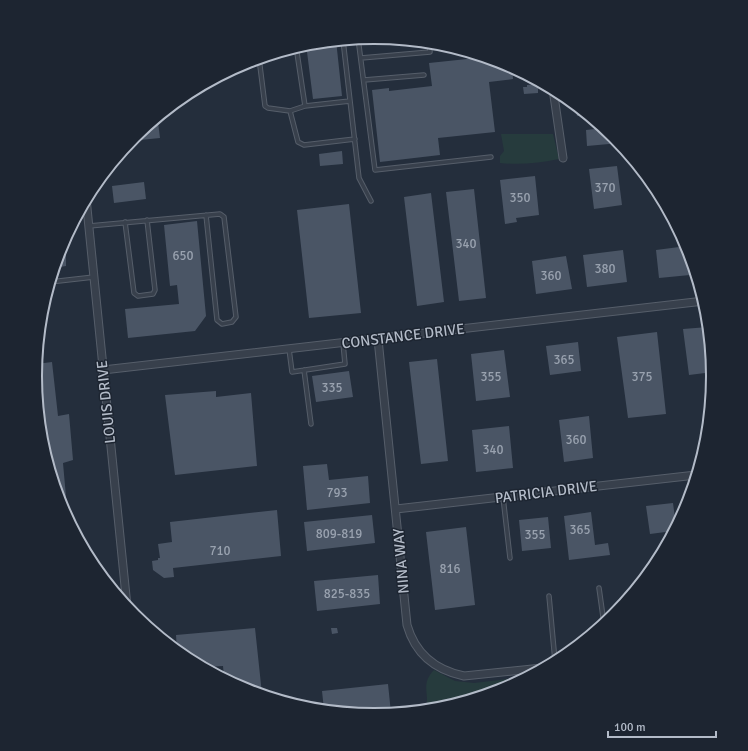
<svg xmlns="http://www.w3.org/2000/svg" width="748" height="751" viewBox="0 0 748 751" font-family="Signika,sans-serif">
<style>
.green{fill:#263b3d}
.building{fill:#4a5565}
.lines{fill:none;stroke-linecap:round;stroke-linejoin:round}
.service-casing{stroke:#565e6a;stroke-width:5.5}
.minor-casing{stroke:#565e6a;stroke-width:9}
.service{stroke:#38404c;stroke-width:3.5}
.minor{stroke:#38404c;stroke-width:7}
.labels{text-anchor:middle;stroke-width:3;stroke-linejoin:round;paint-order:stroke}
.number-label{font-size:13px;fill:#99a2af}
.street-label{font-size:15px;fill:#b3bbc8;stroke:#1d2531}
.rim{fill:none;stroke:#b3bbc8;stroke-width:2}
</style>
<rect width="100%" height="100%" fill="#242e3c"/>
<path class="green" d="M501 134H553L559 159C541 163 519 165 500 163V156L504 151Z
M434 670 455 681 474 683 526 677 504 689 440 708 426 709C430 694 420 684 434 670Z"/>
<path class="building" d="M336 40 342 96 313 99 306 44Z
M486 57 487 65 505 63 512 66 513 79 489 82 495 132 438 138 440 155 380 162 372 90 389 88V91L432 86 429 63Z
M538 84V93L524 94 523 87H527V85Z
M575 104 585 112 588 115 577 116Z
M158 122 160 138 130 141 134 136 150 123Z
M604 128 614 136 620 143 587 146 586 130Z
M342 151 343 164 320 166 319 154Z
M617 166 622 205 594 209 589 169Z
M535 176 539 215 516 218 517 222 505 224 500 180Z
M144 182 146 199 114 203 112 186Z
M655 186 656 187 664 203 657 204Z
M474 189 486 298 459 301 446 192Z
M431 193 444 302 417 306 404 197Z
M349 204 361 313 309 318 297 210Z
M197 221 206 316 195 331 128 338 125 309 179 304 177 285 170 286 164 225Z
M687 246 690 275 659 278 656 250Z
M623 250 627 282 587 287 583 255Z
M66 251V266L54 268 59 252Z
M566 256 572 289 536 294 532 261Z
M708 327 713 372 689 375 683 329Z
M657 332 666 414 628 418 617 337Z
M578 342 581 371 550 375 546 346Z
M504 350 510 397 476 401 471 354Z
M437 359 448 461 421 464 409 362Z
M52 362 58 416 69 414 73 460 63 463 68 519 61 505 41 441 35 375 36 364Z
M349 371 353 397 316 402 312 376Z
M216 391V397L251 393 257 466 175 475 165 395Z
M589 416 593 458 564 462 559 420Z
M509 426 513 468 476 472 472 430Z
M327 464 329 480 368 476 370 503 307 510 303 466Z
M673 503 676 526 673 531 650 534 646 506Z
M277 510 281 556 173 568 174 577 164 578 153 570 152 561 158 560V558H160L158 544 172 542 170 522Z
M591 512 595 545 608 543 610 555 569 560 564 516Z
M372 515 375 543 307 551 304 522Z
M548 517 551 548 522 551 519 520Z
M466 527 475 605 435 610 426 532Z
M378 575 380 604 317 611 314 581Z
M255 628 262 694 244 689 224 678 223 666 205 667 185 657 177 650 176 635Z
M331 628H337L338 633 332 634Z
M388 684 391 713 374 714 324 710 322 691Z"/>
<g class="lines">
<defs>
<path id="service" d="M358 38 375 170 491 157
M343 40 359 178 371 201
M296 46 305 106
M259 58 265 106 268 108 290 111 298 142 304 145 355 139
M361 58 430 52 429 42
M364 80 424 75
M290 111 305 106 350 101
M118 156H119
M125 222 134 293 138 296 153 294 155 290 147 220
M89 226 220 214 224 217 236 317 232 322 222 324 217 320 206 215
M50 282 94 277
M700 289 702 301
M289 349 292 372 345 364 343 343
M304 370 311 424
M503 497 510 558
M599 588 604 624
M549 596 555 661"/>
<path id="minor" d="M553 89 563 158
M86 198 127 606
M378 339 407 625C415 653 435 670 464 676L542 668
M103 370 704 301
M396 509 696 475"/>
</defs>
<use href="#service" class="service-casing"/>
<use href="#minor" class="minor-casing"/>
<use href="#service" class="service"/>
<use href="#minor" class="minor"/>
</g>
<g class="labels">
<g class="number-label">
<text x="605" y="192">370</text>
<text x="520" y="202">350</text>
<text x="466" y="248">340</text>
<text x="183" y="260">650</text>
<text x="605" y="273">380</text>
<text x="551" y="280">360</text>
<text x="564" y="364">365</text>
<text x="491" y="381">355</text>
<text x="642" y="381">375</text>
<text x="332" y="392">335</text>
<text x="576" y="444">360</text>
<text x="493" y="454">340</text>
<text x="337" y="497">793</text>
<text x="580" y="534">365</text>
<text x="339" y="538">809-819</text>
<text x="535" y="539">355</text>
<text x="220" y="555">710</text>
<text x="450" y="573">816</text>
<text x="347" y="598">825-835</text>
</g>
<g class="street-label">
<text transform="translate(403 336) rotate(-7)" y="5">CONSTANCE DRIVE</text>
<text transform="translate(106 402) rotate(-96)" y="5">LOUIS DRIVE</text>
<text transform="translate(546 492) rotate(-7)" y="5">PATRICIA DRIVE</text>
<text transform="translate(401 561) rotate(-95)" y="5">NINA WAY</text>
</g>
</g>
<path d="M0 0H748V751H0ZM42 376a332 332 0 1 1 664 0a332 332 0 1 1-664 0Z" fill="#1d2531" fill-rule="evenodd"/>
<path class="rim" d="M42 376a332 332 0 1 1 664 0a332 332 0 1 1-664 0Z"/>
<path d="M608 731v6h108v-6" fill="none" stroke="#b3bbc8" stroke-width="2"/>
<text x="614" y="731" font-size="12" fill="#b3bbc8" stroke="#1d2531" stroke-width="3" paint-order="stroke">100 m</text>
</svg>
